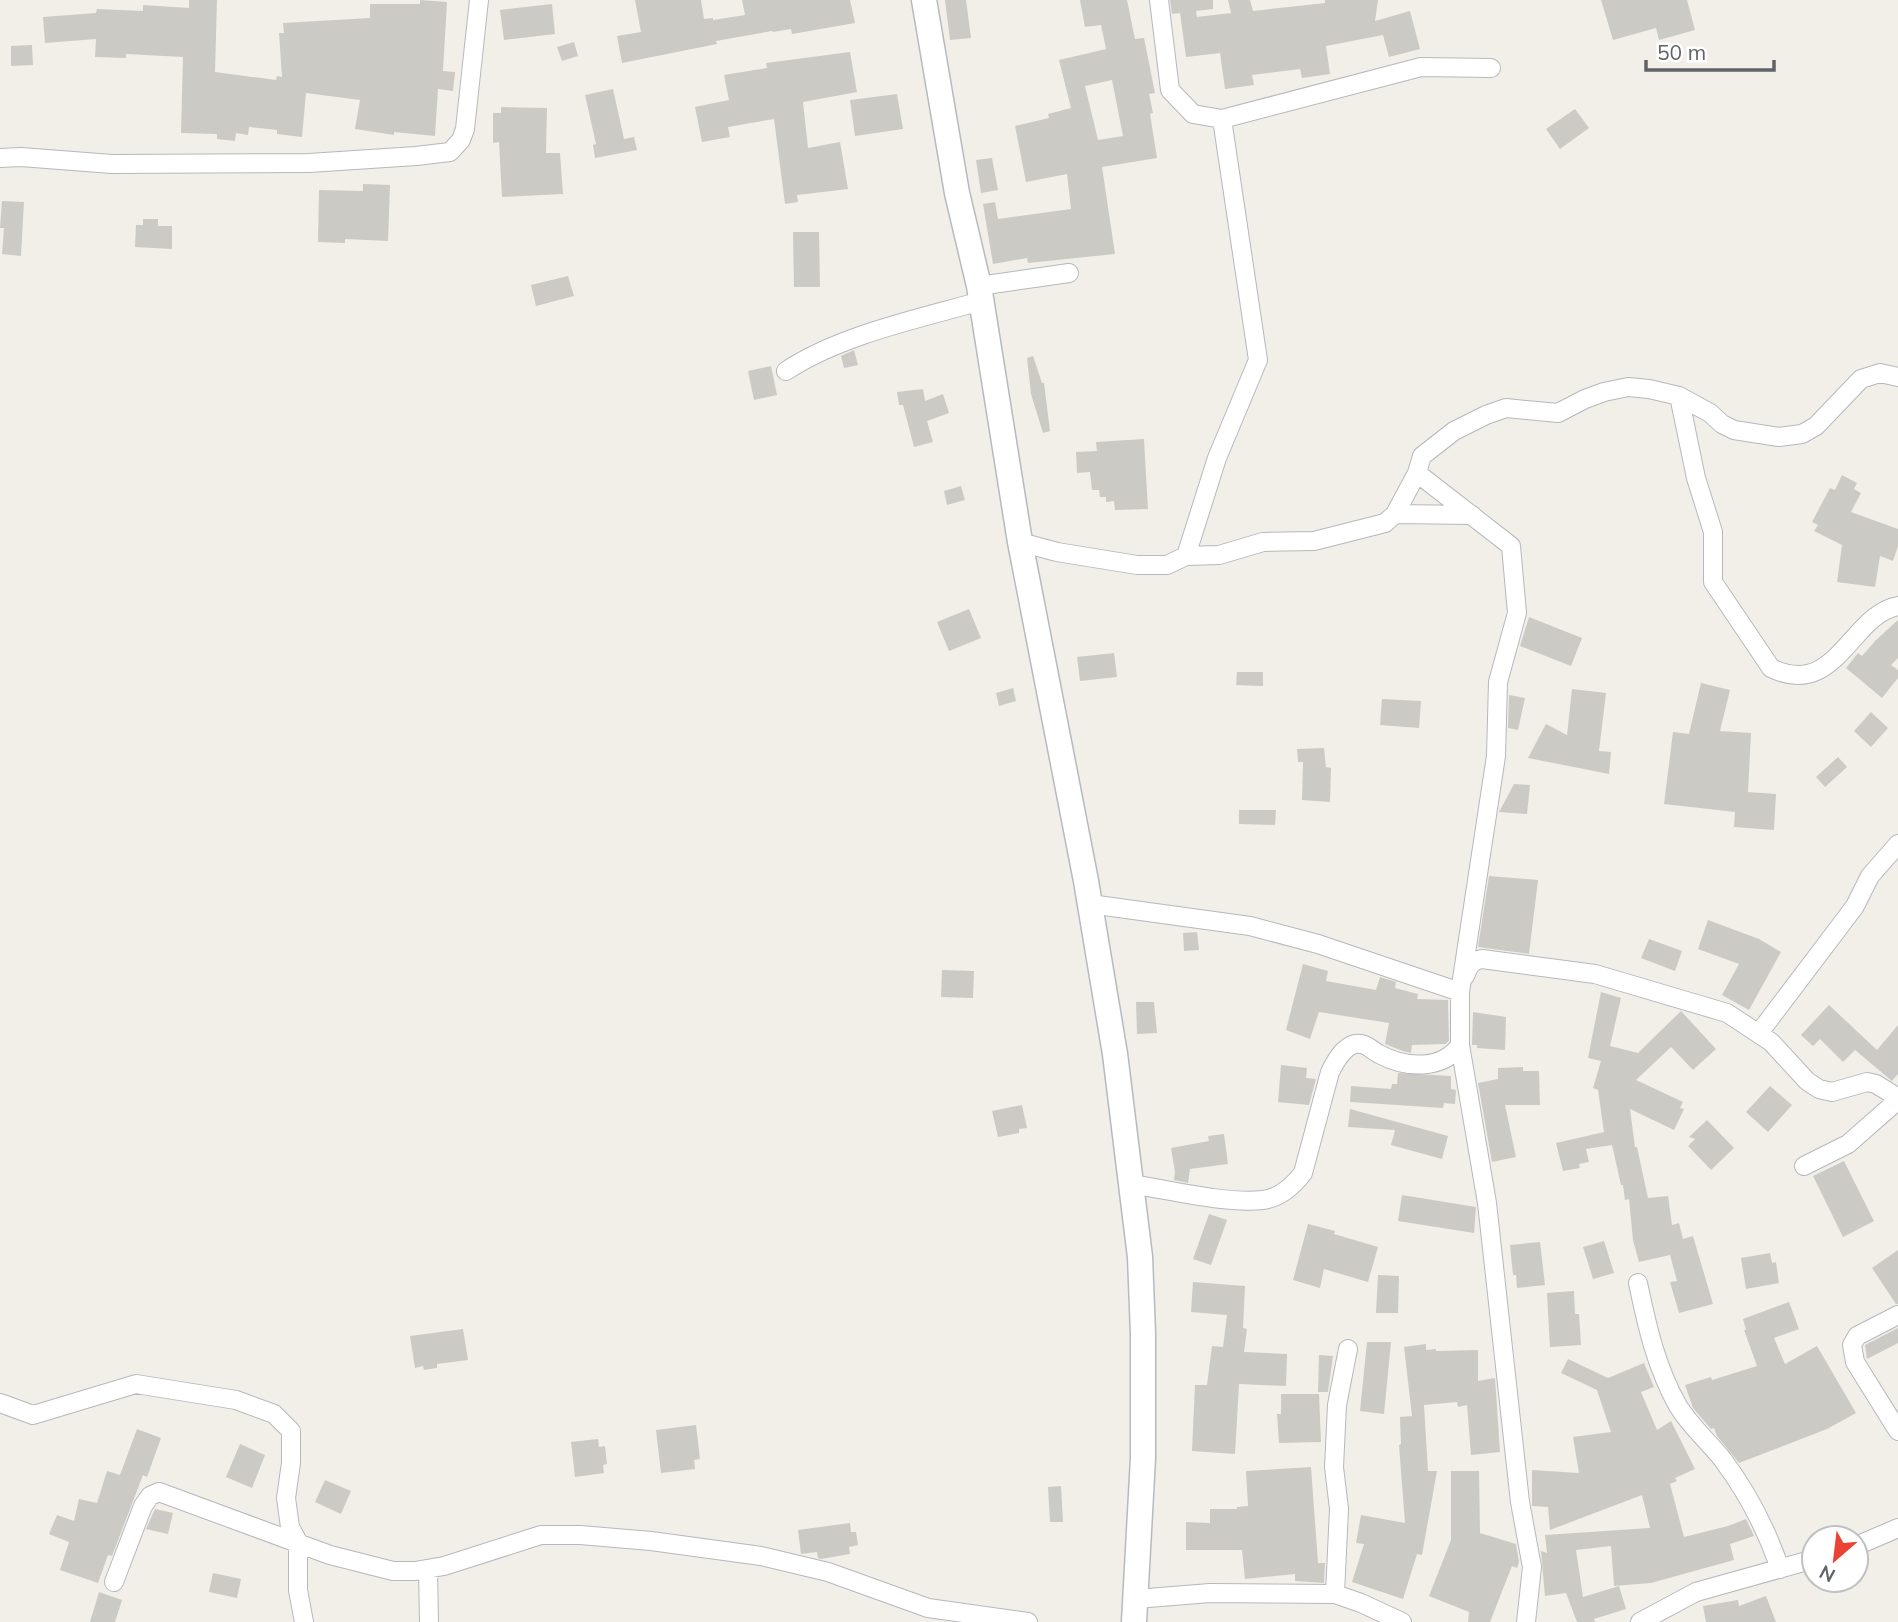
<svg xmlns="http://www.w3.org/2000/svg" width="1898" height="1622" viewBox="0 0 1898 1622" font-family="Mulish,sans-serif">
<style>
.building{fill:#cccac5;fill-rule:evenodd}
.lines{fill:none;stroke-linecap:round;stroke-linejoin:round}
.street-casing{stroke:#b5b8bc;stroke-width:20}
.secondary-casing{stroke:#b6babf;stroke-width:27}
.street{stroke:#fff;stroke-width:18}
.secondary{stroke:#fff;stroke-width:24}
</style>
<rect width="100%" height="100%" fill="#f1efe8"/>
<path class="building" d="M189 0H217L215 72 276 80 277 76 282 77 279 33H284L283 23 370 18V4H420V0L447 2 443 71 455 72 453 91 438 89 435 136 394 132V135L355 129 360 100 306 93 302 137 277 134V130L249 127 248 135 236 133 235 141 217 139V134L181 133 183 57 126 54V58L95 57 96 39 45 43 43 17 96 13 97 9 143 11V5L189 8Z
M635 0H701L704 19 713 18V20L745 15 742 0H850L855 23 792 34 791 29 773 32 772 31 716 41 717 44 622 63 617 36 641 32Z
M945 0H966L971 38 950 40Z
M1080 0H1127L1135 39 1144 38 1155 93 1149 94 1153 113 1150 114 1157 158 1102 167 1115 254 1028 263 1027 258 993 264 983 204 995 202 998 219 1071 209 1067 174 1026 182 1015 126 1049 118 1048 114 1071 108 1059 60 1106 49 1101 25 1085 27ZM1112 80 1123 136 1098 140 1085 86Z
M1170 0H1213V9L1196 11 1197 17 1231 13 1228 0H1250L1253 11 1325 3V0H1378L1375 21 1410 11 1420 49 1389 57 1383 35 1326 46 1330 74 1302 78 1300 69 1252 75 1254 85 1225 89 1220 53 1186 57 1180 13 1172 14Z
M1601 0H1687L1695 30 1659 40 1656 28 1613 40Z
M552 4 555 34 504 40 500 10Z
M574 42 578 56 562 61 557 47Z
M32 45 33 65 11 66V46Z
M850 52 857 92 803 102 808 148 840 142 848 189 797 195 798 202 785 204 774 119 728 127 730 137 702 142 695 107 729 100 724 75 767 68 766 63Z
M613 89 624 139 634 137 637 150 595 158 593 145 596 144 585 95Z
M897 94 903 129 855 136 850 100Z
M501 107 547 108 546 153H560L563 194 502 197 499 142 493 143V113H501Z
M1575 109 1589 128 1560 149 1546 129Z
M992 158 998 190 981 193 976 160Z
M363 184 390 185 388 241 345 239V243L318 242 319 190 363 191Z
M2 201 24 202 21 256 2 254 4 228H0Z
M143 219H158V226H172V249L135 247 136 225H143Z
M793 232H819L820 287H794Z
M568 276 574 296 536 306 531 285Z
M854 350 858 365 844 368 841 356Z
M1033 356 1042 383H1044L1050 431 1043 433 1031 394 1027 358Z
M771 366 777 395 754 400 748 371Z
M923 389 925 401 943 394 949 413 927 421 933 442 914 447 903 405H899L897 392Z
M1144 439 1148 509 1115 510 1114 501 1106 502V497H1100L1099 490H1092L1090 472 1077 473 1076 452 1097 451 1096 442Z
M1842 475 1857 483 1854 489 1861 493 1851 512 1898 529V546L1893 561 1880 556 1875 587 1837 582 1842 545 1814 531 1818 525 1812 522 1830 488 1835 490Z
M961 486 965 500 947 505 944 491Z
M969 609 981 638 949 651 937 622Z
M1529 617 1582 638 1571 666 1520 646Z
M1898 620V658L1891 665 1898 670V678L1882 698 1846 668 1858 653 1862 656 1876 640Z
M1114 653 1117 677 1080 681 1077 657Z
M1237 672H1263V686L1236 685Z
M1701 683 1730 690 1720 731 1751 733 1748 792 1776 794 1774 830 1734 827 1735 812 1664 804 1673 732 1689 734Z
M1013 688 1016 701 999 706 996 693Z
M1572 689 1606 693 1599 751 1611 752 1609 774 1528 758 1546 724 1567 735Z
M1509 695 1525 698 1518 730 1508 728Z
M1382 699 1421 701 1419 728 1380 725Z
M1871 712 1888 728 1871 747 1854 731Z
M1324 748 1326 767 1331 768 1330 802 1302 800 1303 762H1298L1297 749Z
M1838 757 1847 767 1825 787 1816 777Z
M1514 784 1530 785 1527 814 1499 812Z
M1239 810H1276L1275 825 1239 824Z
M1489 876 1538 880 1529 954 1478 947Z
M1708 920 1759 939 1781 952 1749 1010 1722 995 1739 964 1698 949Z
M1197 932 1199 950 1184 951 1183 933Z
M1649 939 1682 951 1675 971 1641 958Z
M1303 964 1328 971 1326 981 1376 990 1380 977 1396 982 1395 988 1418 994 1417 999 1448 1000 1449 1041 1445 1044 1412 1045 1411 1053 1403 1051 1385 1044 1389 1023 1319 1012 1310 1039 1286 1030Z
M942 970 974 971 973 998 941 997Z
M1601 992 1621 998 1610 1046 1638 1053 1681 1011 1716 1049 1693 1070 1671 1047 1636 1080 1683 1102 1680 1108 1684 1109 1674 1130 1630 1109 1635 1147H1637L1648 1198 1668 1196 1672 1225 1679 1223 1683 1239 1693 1236 1713 1304 1679 1313 1670 1282 1677 1281 1670 1255 1639 1262 1633 1240 1629 1199 1625 1200 1623 1185H1621L1612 1145 1586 1149 1589 1162 1579 1164 1580 1168 1563 1171 1556 1143 1604 1132 1598 1090 1593 1088 1601 1061 1588 1058Z
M1136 1002H1154L1157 1033 1137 1034Z
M1829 1005 1877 1050 1898 1025V1074L1892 1081 1855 1050 1843 1062 1820 1039 1813 1046 1801 1035Z
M1473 1012 1506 1017 1505 1050 1477 1048V1045H1472Z
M1281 1065 1307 1068 1306 1078 1316 1079 1309 1105 1278 1102Z
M1523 1067V1071H1539L1540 1105H1505L1516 1157 1492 1162 1478 1083 1498 1079V1068Z
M1398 1073 1451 1076V1089L1456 1090 1455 1104 1444 1103 1443 1108 1350 1102 1351 1086 1391 1089 1392 1084H1397Z
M1770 1086 1792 1105 1768 1132 1746 1112Z
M1022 1105 1027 1128 1019 1129V1133L998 1137 992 1111Z
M1350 1109 1448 1136 1442 1159 1391 1145 1395 1130 1348 1127Z
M1707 1120 1734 1148 1711 1170 1688 1146 1695 1139 1689 1137Z
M1224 1134 1228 1164 1190 1169 1188 1183 1174 1180 1175 1172 1171 1148 1209 1141 1208 1136Z
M1844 1161 1874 1221 1843 1237 1813 1176Z
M1402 1195 1476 1207 1474 1233 1398 1221Z
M1209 1214 1227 1220 1211 1265 1193 1259Z
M1308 1224 1335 1231 1334 1234 1378 1247 1368 1282 1324 1269 1320 1288 1293 1280Z
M1604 1241 1614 1273 1593 1279 1583 1247Z
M1540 1242 1545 1285 1517 1288 1516 1275H1513L1510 1245Z
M1898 1250V1304H1896L1872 1268Z
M1770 1253 1772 1263 1776 1262 1779 1283 1746 1289 1741 1258Z
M1378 1275 1399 1276 1398 1313H1376Z
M1193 1282 1245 1286 1243 1328 1247 1329 1244 1352 1287 1354 1286 1386 1239 1384 1235 1454 1192 1451 1195 1385H1207L1212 1346 1223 1347 1227 1315 1191 1312Z
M1574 1291 1575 1314H1579L1581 1345 1550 1347 1547 1293Z
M1789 1302 1799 1329 1774 1338 1785 1364 1817 1346 1856 1413 1827 1429 1739 1463 1717 1436 1714 1428 1711 1429 1693 1408 1685 1385 1711 1377 1712 1380 1757 1366 1744 1330H1746L1743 1319Z
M1898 1328V1343L1867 1359 1865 1345Z
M463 1329 468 1360 437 1364V1368L424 1370 423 1366 415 1368 410 1336Z
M1367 1342H1391L1384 1414 1360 1411Z
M1426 1344V1350L1436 1349V1351L1478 1350V1381L1495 1378 1500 1452 1471 1455 1467 1405 1458 1407 1457 1402 1424 1405 1428 1471H1437L1422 1555 1417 1554 1403 1599 1352 1582 1364 1544 1356 1543 1361 1515 1405 1523 1399 1445 1401 1444 1400 1417 1412 1416 1404 1347Z
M1319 1355 1333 1356 1328 1392H1318Z
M1568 1359 1608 1378 1644 1363 1654 1387 1641 1392 1657 1430 1671 1421 1695 1469 1675 1478 1677 1481 1670 1484 1684 1537 1728 1526 1746 1519 1754 1536 1730 1544 1734 1560 1651 1583 1614 1586 1611 1546 1576 1550 1583 1597 1619 1586 1626 1609 1594 1619 1595 1622H1577L1566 1593 1545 1596 1541 1551 1547 1553 1545 1535 1650 1528 1642 1495 1550 1530 1548 1507 1532 1506V1470L1579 1473 1573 1437 1611 1432 1597 1390 1561 1373Z
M1281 1394H1319L1321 1442 1279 1443 1277 1414H1281Z
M696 1425 700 1459 694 1460 695 1469 661 1473 656 1430Z
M137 1429 161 1438 147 1477 143 1475 112 1556 108 1555 98 1583 60 1570 69 1542 49 1534 57 1515 74 1521 79 1499 97 1503 107 1471 120 1475Z
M598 1439 599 1447 605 1446 607 1464 603 1465 604 1473 575 1477 571 1442Z
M240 1444 265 1455 252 1488 226 1477Z
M1311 1467 1318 1563H1325L1324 1583 1295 1581V1574L1245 1579 1242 1550H1186V1522L1210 1523V1509H1237V1507L1248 1506 1246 1471Z
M1451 1471H1479L1480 1533 1516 1544 1519 1562 1517 1568 1512 1566 1490 1622H1468L1469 1612 1429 1596 1451 1540Z
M325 1480 351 1491 341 1514 315 1502Z
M1061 1486 1063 1522H1050L1048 1487Z
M155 1509 173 1513 168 1534 146 1529Z
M850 1523 851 1532H856L858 1545 849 1547 850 1554 821 1559 818 1558 817 1552 801 1554 798 1530Z
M213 1573 241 1579 237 1598 209 1592Z
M99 1592 122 1600 115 1622H90Z
M1766 1596 1776 1622H1706L1703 1606 1738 1600 1739 1606Z"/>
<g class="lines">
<defs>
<path id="street" d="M1159 0 1170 90 1193 114 1222 119 1421 67 1491 68
M0 158 21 157 112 164 309 163 416 156 450 152 461 140 465 129 479 0
M979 286 1069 273
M786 371C840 335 918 319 981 301
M1679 396 1696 478 1713 532V582L1771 668C1836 700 1851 614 1898 606
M1395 514 1472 515
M1020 542 1057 552 1137 565H1167L1186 556 1219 555 1263 542 1314 541 1385 523 1395 514 1417 473 1422 456 1454 431 1486 415 1506 408 1558 413 1585 399 1604 392 1628 387 1649 389 1679 396 1710 413 1722 424 1734 430 1779 437 1802 434 1816 426 1861 379 1880 373 1898 377
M1186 556 1217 458 1258 360 1222 119
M1090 904 1250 926 1318 944 1460 992
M1465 976C1469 966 1471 961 1482 959L1595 974 1727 1013 1771 1042 1807 1081 1819 1089 1832 1092 1867 1082 1876 1084 1895 1096
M1759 1033 1840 926 1855 906 1870 876 1898 844
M1460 1045 1487 1203 1520 1502 1532 1567 1526 1622
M1804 1166 1848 1144 1897 1101
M1131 1184C1170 1190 1225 1204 1263 1200 1279 1198 1293 1186 1303 1173L1330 1072C1335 1062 1343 1047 1355 1044 1366 1042 1371 1050 1379 1054 1405 1068 1442 1071 1460 1045V992L1496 756 1498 682 1517 613 1511 546 1417 473
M1638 1283C1647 1326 1656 1367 1678 1406 1691 1427 1708 1441 1723 1460 1747 1492 1767 1531 1780 1569
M1898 1315 1857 1336 1852 1345 1855 1362 1898 1431
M0 1403 33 1415 136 1384 236 1400 274 1414 291 1431V1463L286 1498 290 1527 298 1542V1590L304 1622
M1856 1546 1898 1528
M428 1569 429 1622
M114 1582 143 1506 150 1496 159 1492 330 1555 393 1571H415L444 1566 541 1535H580L651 1541 761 1556 828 1572 928 1608 1028 1622
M1335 1594 1339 1509 1334 1467 1337 1405 1348 1349
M1136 1599 1210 1593 1335 1594 1361 1603 1402 1622
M1640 1622 1696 1592 1814 1559"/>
<path id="secondary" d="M924 0 957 193 979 286 1020 542 1086 881 1115 1054 1140 1257 1143 1334V1458L1134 1622"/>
</defs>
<use href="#street" class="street-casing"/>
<use href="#secondary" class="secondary-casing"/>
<use href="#street" class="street"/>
<use href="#secondary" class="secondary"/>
</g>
<g transform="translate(1835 1559) rotate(208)"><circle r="33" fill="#ffffff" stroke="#bfc1c3" stroke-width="2"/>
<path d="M0-5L12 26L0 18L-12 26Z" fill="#ea4335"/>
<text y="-10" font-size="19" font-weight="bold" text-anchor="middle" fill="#5f6368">N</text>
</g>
<path d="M1646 60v10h128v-10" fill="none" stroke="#5f6368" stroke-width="3.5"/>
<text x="1657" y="60" font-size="21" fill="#5f6368" stroke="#ffffff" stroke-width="5" paint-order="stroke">50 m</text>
</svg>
